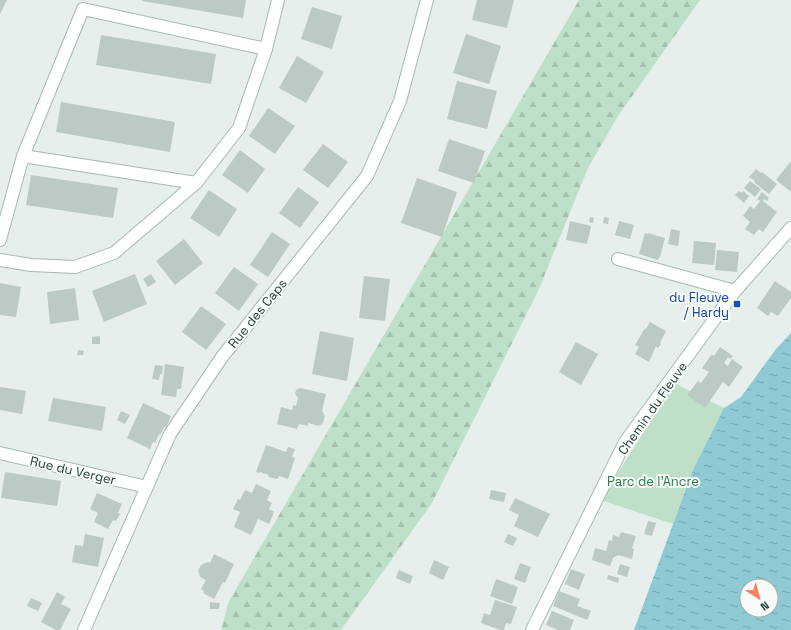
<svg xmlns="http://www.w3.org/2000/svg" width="791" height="630" viewBox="0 0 791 630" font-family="'Space Grotesk',sans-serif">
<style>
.forest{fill:url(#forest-firs)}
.park{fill:#bfe0c8}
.water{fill:url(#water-ripples);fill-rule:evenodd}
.building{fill:#bbcac4}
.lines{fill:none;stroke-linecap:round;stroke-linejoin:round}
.street-casing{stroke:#a8b8b2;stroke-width:14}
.secondary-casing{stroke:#a4bbb3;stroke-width:14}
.street{stroke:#fff;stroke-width:12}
.secondary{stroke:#fff;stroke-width:12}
.transit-dot{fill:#1a4fb4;stroke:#f7fbf9;stroke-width:1.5}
.labels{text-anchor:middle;stroke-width:4;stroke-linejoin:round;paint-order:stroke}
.transit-label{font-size:13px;fill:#164399;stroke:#f7fbf9;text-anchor:end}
.street-label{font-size:13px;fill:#24423a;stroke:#f7fbf9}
.park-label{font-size:13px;fill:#2d7a4b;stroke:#f7fbf9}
</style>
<defs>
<pattern id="forest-firs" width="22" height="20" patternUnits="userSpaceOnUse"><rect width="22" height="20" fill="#bfe0c8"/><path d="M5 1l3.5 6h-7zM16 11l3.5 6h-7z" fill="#a4c1ad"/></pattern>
<pattern id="water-ripples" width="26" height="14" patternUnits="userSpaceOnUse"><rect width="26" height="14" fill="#8ec9d4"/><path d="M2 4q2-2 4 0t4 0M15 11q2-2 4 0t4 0" fill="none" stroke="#74a5ad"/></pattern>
</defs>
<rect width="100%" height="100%" fill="#e6efeb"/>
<path class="forest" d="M579 0H700L618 116 588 168 539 289 432 503 341 630H221L229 601Z"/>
<path class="park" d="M676 384 724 408 693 470 673 524 601 500 641 436Z"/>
<path class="water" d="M791 333V630H634L693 470 724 408 741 397 776 349ZM747 586H771V610H747Z"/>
<path class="building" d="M0 0H7L0 14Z
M142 0H246L243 18 142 1Z
M477 0H514L507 28 472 20Z
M312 7 342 16 332 49 301 39Z
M466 34 501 46 489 84 453 73Z
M101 35 216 54 211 84 96 65Z
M297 56 324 72 306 103 279 88Z
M457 81 497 91 487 129 447 119Z
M61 102 175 122 170 152 56 132Z
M268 108 295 126 275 154 249 136Z
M449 139 485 151 474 183 438 171Z
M323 144 348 162 328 188 303 170Z
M240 150 265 169 248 193 222 175Z
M791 161V192L776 180Z
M756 169 761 173 762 172 777 184 769 194 754 182 755 181 749 177Z
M31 175 118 188 113 218 26 205Z
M417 178 457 192 442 237 401 223Z
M750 181 761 189 755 197 744 188Z
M298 187 319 202 300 228 279 213Z
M209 190 237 209 219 237 190 218Z
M739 191 742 193 743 191 749 196 744 203 735 195Z
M762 192 769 198 767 201 764 199 763 201 777 212 763 232 759 229 754 235 745 229 750 222 743 216 750 206 754 209 760 201 757 199Z
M590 217 594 218 593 223 589 222Z
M604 217 609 218 608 224 603 223Z
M570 221 591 226 587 244 566 240Z
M619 221 634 225 630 239 615 235Z
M671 229 680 231 678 246 668 244Z
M272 232 290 244 268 277 250 265Z
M645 233 648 234V233L665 238 660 257H659L658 260 639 254Z
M184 239 203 263 175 285 156 261Z
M694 241 716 243 714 265 692 263Z
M717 250 739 252 737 272 715 270Z
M234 267 258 284 239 311 215 293Z
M135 274 147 304 104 322 92 291Z
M151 274 156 282 148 287 143 279Z
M364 276 390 279 385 321 359 318Z
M775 281 791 292V298L778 316 771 312 768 316 757 308Z
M0 283 21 287 16 317 0 315Z
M75 288 79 320 50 324 47 292Z
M201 306 226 324 206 350 182 332Z
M650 322 666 331 660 343 661 344 658 348 656 346 649 362 635 354 639 347 635 345 645 328 646 329Z
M320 331 354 338 347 381 312 374Z
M100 336V344H92V337Z
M576 342 598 354 581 385 559 372Z
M720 347 733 356 730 359 728 357 724 363 728 366 732 359 743 367 729 387 723 382 705 408 687 395 698 381 701 383 709 372 702 368 712 354 714 356Z
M78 350 84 351 83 355H77Z
M165 364 184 367 181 389H177L176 397 161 395Z
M155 365 163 366 162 374H160L159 380 152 379Z
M0 387 26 391 22 414 0 410Z
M300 388 326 394 322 411 325 416 323 423 319 426 308 423V426L299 424 297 429 277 424 281 407 292 410 293 405 296 406 298 398 295 394 296 390Z
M53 398 106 407 102 431 48 421Z
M143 403 171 416 166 428 164 427 160 435 159 434 155 443 153 442 150 449 127 438Z
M121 411 130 415 125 424 117 420Z
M266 445 286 452 288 447 295 449 292 457 295 458 288 479 279 476 277 479 268 477 269 475 260 472 259 473 256 472Z
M5 472 61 481 57 506 1 498Z
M256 484 271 491 267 500 272 503 269 509 274 512 269 524 258 519 251 535 234 527 240 512 233 509 238 499 240 500 245 490 252 493Z
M491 490 506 493 504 502 489 499Z
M97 493 122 504 118 513 120 514 116 521 113 520 108 529 94 522 98 513 90 509Z
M515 498 550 514 538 537 514 526 519 515 509 510Z
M648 521 656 523 652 536 644 534Z
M621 532 636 536 632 548 634 549 632 559 618 555 613 558 610 566 592 560 595 548 606 551 609 540 612 541 613 535 619 537Z
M85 534 104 538 98 567 72 562 75 545 83 546Z
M508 534 517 538 513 546 504 542Z
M214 554 234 564 225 583 223 582 214 599 203 593 204 591 201 589 206 580 200 577 198 571 201 565 208 562 210 563Z
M434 560 449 567 443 580 429 573Z
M520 563 531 567 525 583 514 579Z
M620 564 630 567 627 577 617 574Z
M571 569 585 574 579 590 565 584Z
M399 570 413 576 410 584 396 578Z
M608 575 619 578 618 583 607 579Z
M496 579 518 587 512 604 490 596Z
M559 591 580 599 577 606 591 611 587 620 553 606Z
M57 592 65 597 61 604 71 609 60 630H56L41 622Z
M31 598 42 603 38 611 27 606Z
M495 600 517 607 511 624 506 623 504 630H500L481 623 484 613 490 615Z
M210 602 220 603 219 609H210Z
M552 611 574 620 570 630H558L546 625Z"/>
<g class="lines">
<defs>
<path id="street" d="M23 156 196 183
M0 240 23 156 83 9 266 49
M618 259 735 291
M0 260 31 265 75 267 114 253 196 183 239 128 266 49 278 0
M0 453 147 487
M84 630 170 434 222 357 367 176 400 101 427 0"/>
<path id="secondary" d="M532 630 625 442 735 291 791 228"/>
</defs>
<use href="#street" class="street-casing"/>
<use href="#secondary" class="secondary-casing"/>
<use href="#street" class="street"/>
<use href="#secondary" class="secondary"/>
</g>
<rect class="transit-dot" x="733" y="300" width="8" height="8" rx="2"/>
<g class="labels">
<g class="transit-label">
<text x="729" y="302">du Fleuve<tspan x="729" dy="15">/ Hardy</tspan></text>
</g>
<g class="street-label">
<text transform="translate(257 313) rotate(-51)" y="5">Rue des Caps</text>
<text transform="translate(652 408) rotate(-55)" y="5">Chemin du Fleuve</text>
<text transform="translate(73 470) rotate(13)" y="5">Rue du Verger</text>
</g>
<g class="park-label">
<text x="653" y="486">Parc de l'Ancre</text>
</g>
</g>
<g transform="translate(759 598) rotate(144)"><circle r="19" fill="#f7fbf9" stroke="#a3b1ad"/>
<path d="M0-3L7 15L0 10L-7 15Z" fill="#f4845f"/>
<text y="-6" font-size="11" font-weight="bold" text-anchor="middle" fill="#24423a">N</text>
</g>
</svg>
